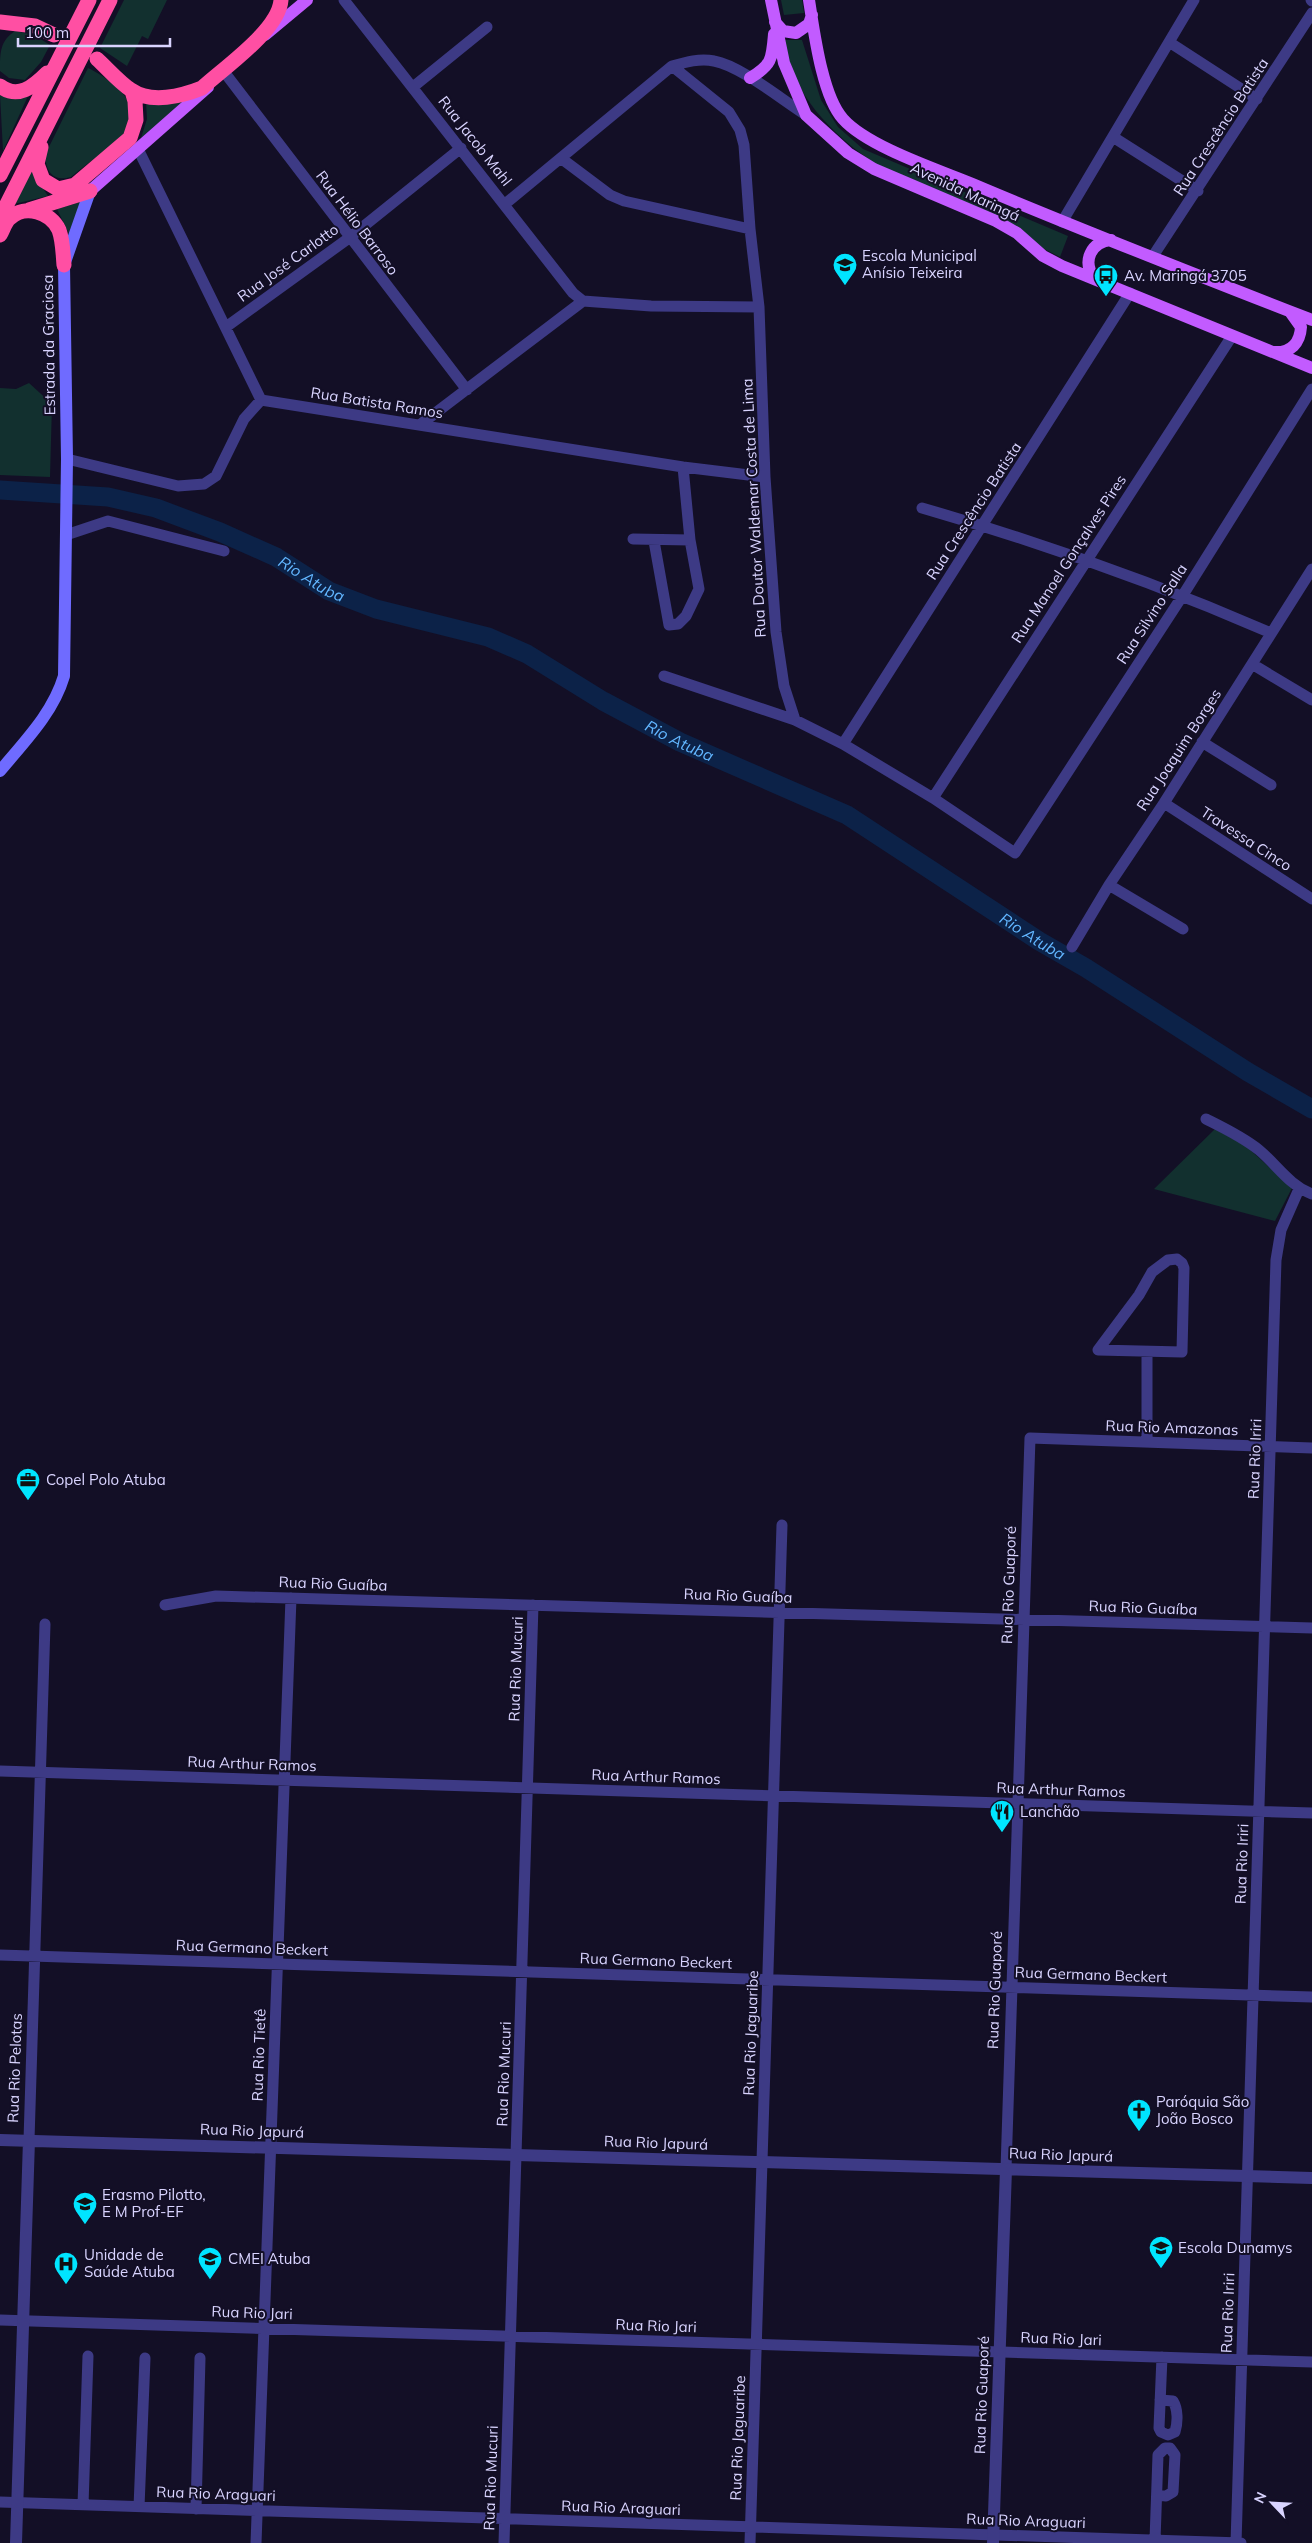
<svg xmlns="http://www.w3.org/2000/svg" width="1312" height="2543" viewBox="0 0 1312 2543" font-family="Mulish,sans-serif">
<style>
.green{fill:#12302f}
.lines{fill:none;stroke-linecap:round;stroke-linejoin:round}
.river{stroke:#0c2248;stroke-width:19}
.minor{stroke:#3d3a85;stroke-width:11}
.tertiary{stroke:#3d3a85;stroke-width:12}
.secondary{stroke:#6f6bff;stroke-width:12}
.primary{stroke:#c25bff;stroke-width:12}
.motorway{stroke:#ff4fa3;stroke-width:15}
.labels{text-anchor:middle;stroke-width:4;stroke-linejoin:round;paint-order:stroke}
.street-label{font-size:15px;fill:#d9d4ff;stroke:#130f26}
.poi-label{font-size:15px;fill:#d9d4ff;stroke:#130f26;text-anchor:start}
.water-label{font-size:16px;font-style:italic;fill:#62b6ff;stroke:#130f26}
</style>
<rect width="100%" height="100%" fill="#130f26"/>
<path class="green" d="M124 0H167L148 39 142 36 127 66 100 48Z
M781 0H802L804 13 784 15Z
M15 31 34 35 50 45 41 62 25 80 9 78 0 71C0 52 0 41 15 31Z
M783 40H802L821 100 838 127 863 149 1068 236 1060 257 876 164C831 134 793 95 783 40Z
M88 68C109 78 147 104 125 132 112 148 87 163 71 177 53 182 46 172 45 155Z
M0 95 17 99 28 96 3 151Z
M187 98 141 138 147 119 146 102Z
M31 170 48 196 14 204Z
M80 202 69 234 57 209Z
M29 383 52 404 50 477 0 475V388L16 389Z
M1215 1129 1246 1146 1292 1188 1275 1221 1154 1189Z"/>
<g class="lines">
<path class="river" id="s1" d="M0 490 108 497 156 508 220 532 276 557 329 591 376 609 488 637 527 654 603 701 680 742 847 815 1039 941 1086 968 1248 1072 1312 1109"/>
<path class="minor" d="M344 0 573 293 583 301
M1311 0 1312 1
M1169 42 1257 99
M672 66 729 112 740 130 744 145 750 229 759 307 765 477 776 632 784 686 795 720
M225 73 467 390
M413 87 487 27
M1113 137 1198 191
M138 149 261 400 683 467 765 477
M562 159 610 195 624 201 750 229
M505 204 672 66C686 62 700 58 714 61 741 66 782 100 806 115
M1062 222 1194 0
M1153 256 1312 13
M226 327 349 238 461 148
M421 424 583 301 651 306 759 307
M67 459 178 486 204 484 216 476 244 419 261 400
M922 508C1043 543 1156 583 1271 633
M66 535 108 521 224 551
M633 539 690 540
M654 541 669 625 678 624 686 616 699 589 690 540 683 467
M1252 664 1312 700
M664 676 795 720 843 744 933 798 1015 853 1183 595 1312 389
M1202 742 1271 785
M843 744 1130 293
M933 798 1232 336
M1164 803 1312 899
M1109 885 1183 929
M1072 947 1109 885 1164 803 1312 569
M1206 1119C1224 1128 1243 1137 1259 1150 1277 1165 1290 1186 1312 1194
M1177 1259 1182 1263 1184 1268 1182 1352 1098 1350 1139 1295 1152 1272 1168 1260Z
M1147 1442V1352
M165 1605 216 1596 1312 1628
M0 1771 1312 1813
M0 1955 1312 1997
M29 2140 45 1624
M1006 2169 1030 1438 1312 1448
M0 2320 1312 2362
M1160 2400 1173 2401C1178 2409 1178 2422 1175 2432L1168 2435 1161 2432 1159 2428 1162 2357
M0 2502 1241 2543
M83 2505 88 2356
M139 2507 145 2358
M196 2509 200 2358
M1155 2540 1158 2455 1165 2448H1170L1175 2455 1173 2492 1166 2496 1157 2495
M256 2543 291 1598
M504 2543 533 1605
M750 2543 782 1525
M1236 2543 1276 1260 1281 1230 1299 1189"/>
<path class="tertiary" d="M0 2140 1312 2178
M16 2543 29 2140
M993 2543 1006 2169"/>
<path class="secondary" d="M0 771C25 741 53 713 64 676L67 459 64 265 90 191"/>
<path class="primary" d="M771 0 784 63 806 115 848 153 874 169 996 221 1017 233 1043 256 1062 266 1312 368
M809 0C814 31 822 96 843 119 868 147 939 170 975 185 1086 232 1199 276 1312 320
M775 22 783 31 796 33 809 24 812 15
M265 35 307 0
M750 78C772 65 772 59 774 34
M90 191 208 87
M1094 278C1082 261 1091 242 1111 240
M1274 352C1291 353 1300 343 1301 327L1291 313"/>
<path class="motorway" d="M0 22 35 26 54 35
M97 59C108 69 119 82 131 90 151 104 182 96 202 88 225 67 279 30 281 0
M0 86C18 100 34 86 47 73
M41 147 37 164 43 180 58 189 75 185 130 138 136 120 135 101 132 91
M0 175 89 0
M29 210 90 191
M0 218 110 0
M0 235C3 230 5 222 10 218 25 204 51 212 59 230 63 241 63 254 64 265"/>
</g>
<defs>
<symbol id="school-pin" viewBox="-11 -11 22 30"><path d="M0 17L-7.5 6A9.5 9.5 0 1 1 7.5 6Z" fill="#00e5ff" stroke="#130f26"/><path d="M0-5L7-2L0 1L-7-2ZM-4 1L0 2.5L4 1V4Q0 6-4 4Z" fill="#111"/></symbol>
<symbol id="bus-pin" viewBox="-11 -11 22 30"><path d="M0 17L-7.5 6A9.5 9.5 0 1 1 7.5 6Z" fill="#00e5ff" stroke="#130f26"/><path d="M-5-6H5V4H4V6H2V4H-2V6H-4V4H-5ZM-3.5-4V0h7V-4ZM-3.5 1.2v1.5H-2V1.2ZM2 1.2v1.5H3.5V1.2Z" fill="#111"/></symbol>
<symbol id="office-pin" viewBox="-11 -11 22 30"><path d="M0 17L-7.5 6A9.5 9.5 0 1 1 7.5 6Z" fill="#00e5ff" stroke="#130f26"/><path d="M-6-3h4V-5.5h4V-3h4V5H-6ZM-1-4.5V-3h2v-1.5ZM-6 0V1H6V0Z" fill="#111"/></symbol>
<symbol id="restaurant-pin" viewBox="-11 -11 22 30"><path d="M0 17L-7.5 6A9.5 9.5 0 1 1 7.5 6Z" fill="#00e5ff" stroke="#130f26"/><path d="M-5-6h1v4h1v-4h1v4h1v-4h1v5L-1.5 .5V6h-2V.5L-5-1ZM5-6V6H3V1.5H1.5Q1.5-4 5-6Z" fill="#111"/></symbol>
<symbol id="church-pin" viewBox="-11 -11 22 30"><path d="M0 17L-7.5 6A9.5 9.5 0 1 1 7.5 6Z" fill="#00e5ff" stroke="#130f26"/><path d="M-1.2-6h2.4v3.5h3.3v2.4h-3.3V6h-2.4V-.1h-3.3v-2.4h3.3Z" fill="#111"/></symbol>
<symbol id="hospital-pin" viewBox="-11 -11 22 30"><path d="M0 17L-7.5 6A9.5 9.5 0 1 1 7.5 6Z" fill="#00e5ff" stroke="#130f26"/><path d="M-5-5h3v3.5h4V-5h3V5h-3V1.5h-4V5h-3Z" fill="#111"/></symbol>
</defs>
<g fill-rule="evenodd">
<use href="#school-pin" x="831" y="251" width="28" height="38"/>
<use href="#bus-pin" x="1092" y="262" width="28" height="38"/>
<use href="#office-pin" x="14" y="1466" width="28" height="38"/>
<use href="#restaurant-pin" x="988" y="1798" width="28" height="38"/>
<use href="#church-pin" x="1125" y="2097" width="28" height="38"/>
<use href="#school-pin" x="71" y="2190" width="28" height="38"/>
<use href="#school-pin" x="1147" y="2234" width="28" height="38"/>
<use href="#school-pin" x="196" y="2245" width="28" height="38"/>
<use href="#hospital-pin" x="52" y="2250" width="28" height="38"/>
</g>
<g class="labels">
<g class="street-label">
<text transform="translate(1221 127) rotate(-57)" y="5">Rua Crescêncio Batista</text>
<text transform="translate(475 141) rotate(52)" y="5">Rua Jacob Mahl</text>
<text transform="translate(965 192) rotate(25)" y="5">Avenida Maringá</text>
<text transform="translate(357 223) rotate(53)" y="5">Rua Hélio Barroso</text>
<text transform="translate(288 263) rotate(-36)" y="5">Rua José Carlotto</text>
<text transform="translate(49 345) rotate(-91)" y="5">Estrada da Graciosa</text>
<text transform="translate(377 403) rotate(9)" y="5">Rua Batista Ramos</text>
<text transform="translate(754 508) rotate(-93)" y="5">Rua Doutor Waldemar Costa de Lima</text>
<text transform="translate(974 511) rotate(-57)" y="5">Rua Crescêncio Batista</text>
<text transform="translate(1069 559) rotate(-57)" y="5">Rua Manoel Gonçalves Pires</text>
<text transform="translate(1152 614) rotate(-57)" y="5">Rua Silvino Salla</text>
<text transform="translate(1179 750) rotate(-57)" y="5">Rua Joaquim Borges</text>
<text transform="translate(1246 839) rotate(33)" y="5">Travessa Cinco</text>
<text transform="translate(1172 1428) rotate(2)" y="5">Rua Rio Amazonas</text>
<text transform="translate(1255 1459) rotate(-88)" y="5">Rua Rio Iriri</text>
<text transform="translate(333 1584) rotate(2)" y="5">Rua Rio Guaíba</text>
<text transform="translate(1009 1585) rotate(-88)" y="5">Rua Rio Guaporé</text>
<text transform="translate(738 1596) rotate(2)" y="5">Rua Rio Guaíba</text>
<text transform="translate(1143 1608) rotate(2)" y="5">Rua Rio Guaíba</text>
<text transform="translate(516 1669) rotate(-88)" y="5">Rua Rio Mucuri</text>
<text transform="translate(252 1764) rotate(2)" y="5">Rua Arthur Ramos</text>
<text transform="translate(656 1777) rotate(2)" y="5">Rua Arthur Ramos</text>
<text transform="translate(1061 1790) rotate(2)" y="5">Rua Arthur Ramos</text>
<text transform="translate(1242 1864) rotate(-88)" y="5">Rua Rio Iriri</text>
<text transform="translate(252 1948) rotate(2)" y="5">Rua Germano Beckert</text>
<text transform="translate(656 1961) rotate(2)" y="5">Rua Germano Beckert</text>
<text transform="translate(1091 1975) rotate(2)" y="5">Rua Germano Beckert</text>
<text transform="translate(995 1990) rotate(-88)" y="5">Rua Rio Guaporé</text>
<text transform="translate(751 2033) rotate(-88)" y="5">Rua Rio Jaguaribe</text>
<text transform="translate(259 2055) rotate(-88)" y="5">Rua Rio Tietê</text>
<text transform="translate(15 2068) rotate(-88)" y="5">Rua Rio Pelotas</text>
<text transform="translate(504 2074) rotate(-88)" y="5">Rua Rio Mucuri</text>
<text transform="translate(252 2131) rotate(2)" y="5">Rua Rio Japurá</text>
<text transform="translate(656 2143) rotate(2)" y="5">Rua Rio Japurá</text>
<text transform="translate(1061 2155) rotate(2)" y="5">Rua Rio Japurá</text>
<text transform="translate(252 2313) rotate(2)" y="5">Rua Rio Jari</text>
<text transform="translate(1228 2313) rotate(-88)" y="5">Rua Rio Iriri</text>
<text transform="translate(656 2326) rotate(2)" y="5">Rua Rio Jari</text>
<text transform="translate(1061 2339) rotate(2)" y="5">Rua Rio Jari</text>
<text transform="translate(982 2395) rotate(-88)" y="5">Rua Rio Guaporé</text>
<text transform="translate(738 2438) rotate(-88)" y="5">Rua Rio Jaguaribe</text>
<text transform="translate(491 2478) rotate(-88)" y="5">Rua Rio Mucuri</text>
<text transform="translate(216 2494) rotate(2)" y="5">Rua Rio Araguari</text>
<text transform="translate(621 2508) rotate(2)" y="5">Rua Rio Araguari</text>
<text transform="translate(1026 2521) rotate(2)" y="5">Rua Rio Araguari</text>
</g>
<g class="poi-label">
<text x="862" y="261">Escola Municipal<tspan x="862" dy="17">Anísio Teixeira</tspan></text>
<text x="1124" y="281">Av. Maringá 3705</text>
<text x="46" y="1485">Copel Polo Atuba</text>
<text x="1020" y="1817">Lanchão</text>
<text x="1156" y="2107">Paróquia São<tspan x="1156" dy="17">João Bosco</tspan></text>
<text x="102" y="2200">Erasmo Pilotto,<tspan x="102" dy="17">E M Prof-EF</tspan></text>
<text x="1178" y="2253">Escola Dunamys</text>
<text x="84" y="2260">Unidade de<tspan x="84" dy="17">Saúde Atuba</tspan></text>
<text x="228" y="2264">CMEI Atuba</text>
</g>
<g class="water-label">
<text dy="6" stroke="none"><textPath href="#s1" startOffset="329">Rio Atuba</textPath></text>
<text dy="6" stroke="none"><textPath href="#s1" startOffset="734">Rio Atuba</textPath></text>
<text dy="6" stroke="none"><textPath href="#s1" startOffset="1139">Rio Atuba</textPath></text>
</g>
</g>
<g transform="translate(1272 2503) rotate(295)" stroke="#130f26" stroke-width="4" paint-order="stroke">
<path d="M0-4L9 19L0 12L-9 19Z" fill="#d9d4ff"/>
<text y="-8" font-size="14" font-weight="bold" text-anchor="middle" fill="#d9d4ff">N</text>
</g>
<path d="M18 38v8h152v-8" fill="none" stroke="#d9d4ff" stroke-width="2.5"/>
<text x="25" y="38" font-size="15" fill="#d9d4ff" stroke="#130f26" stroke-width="4" paint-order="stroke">100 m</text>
</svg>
